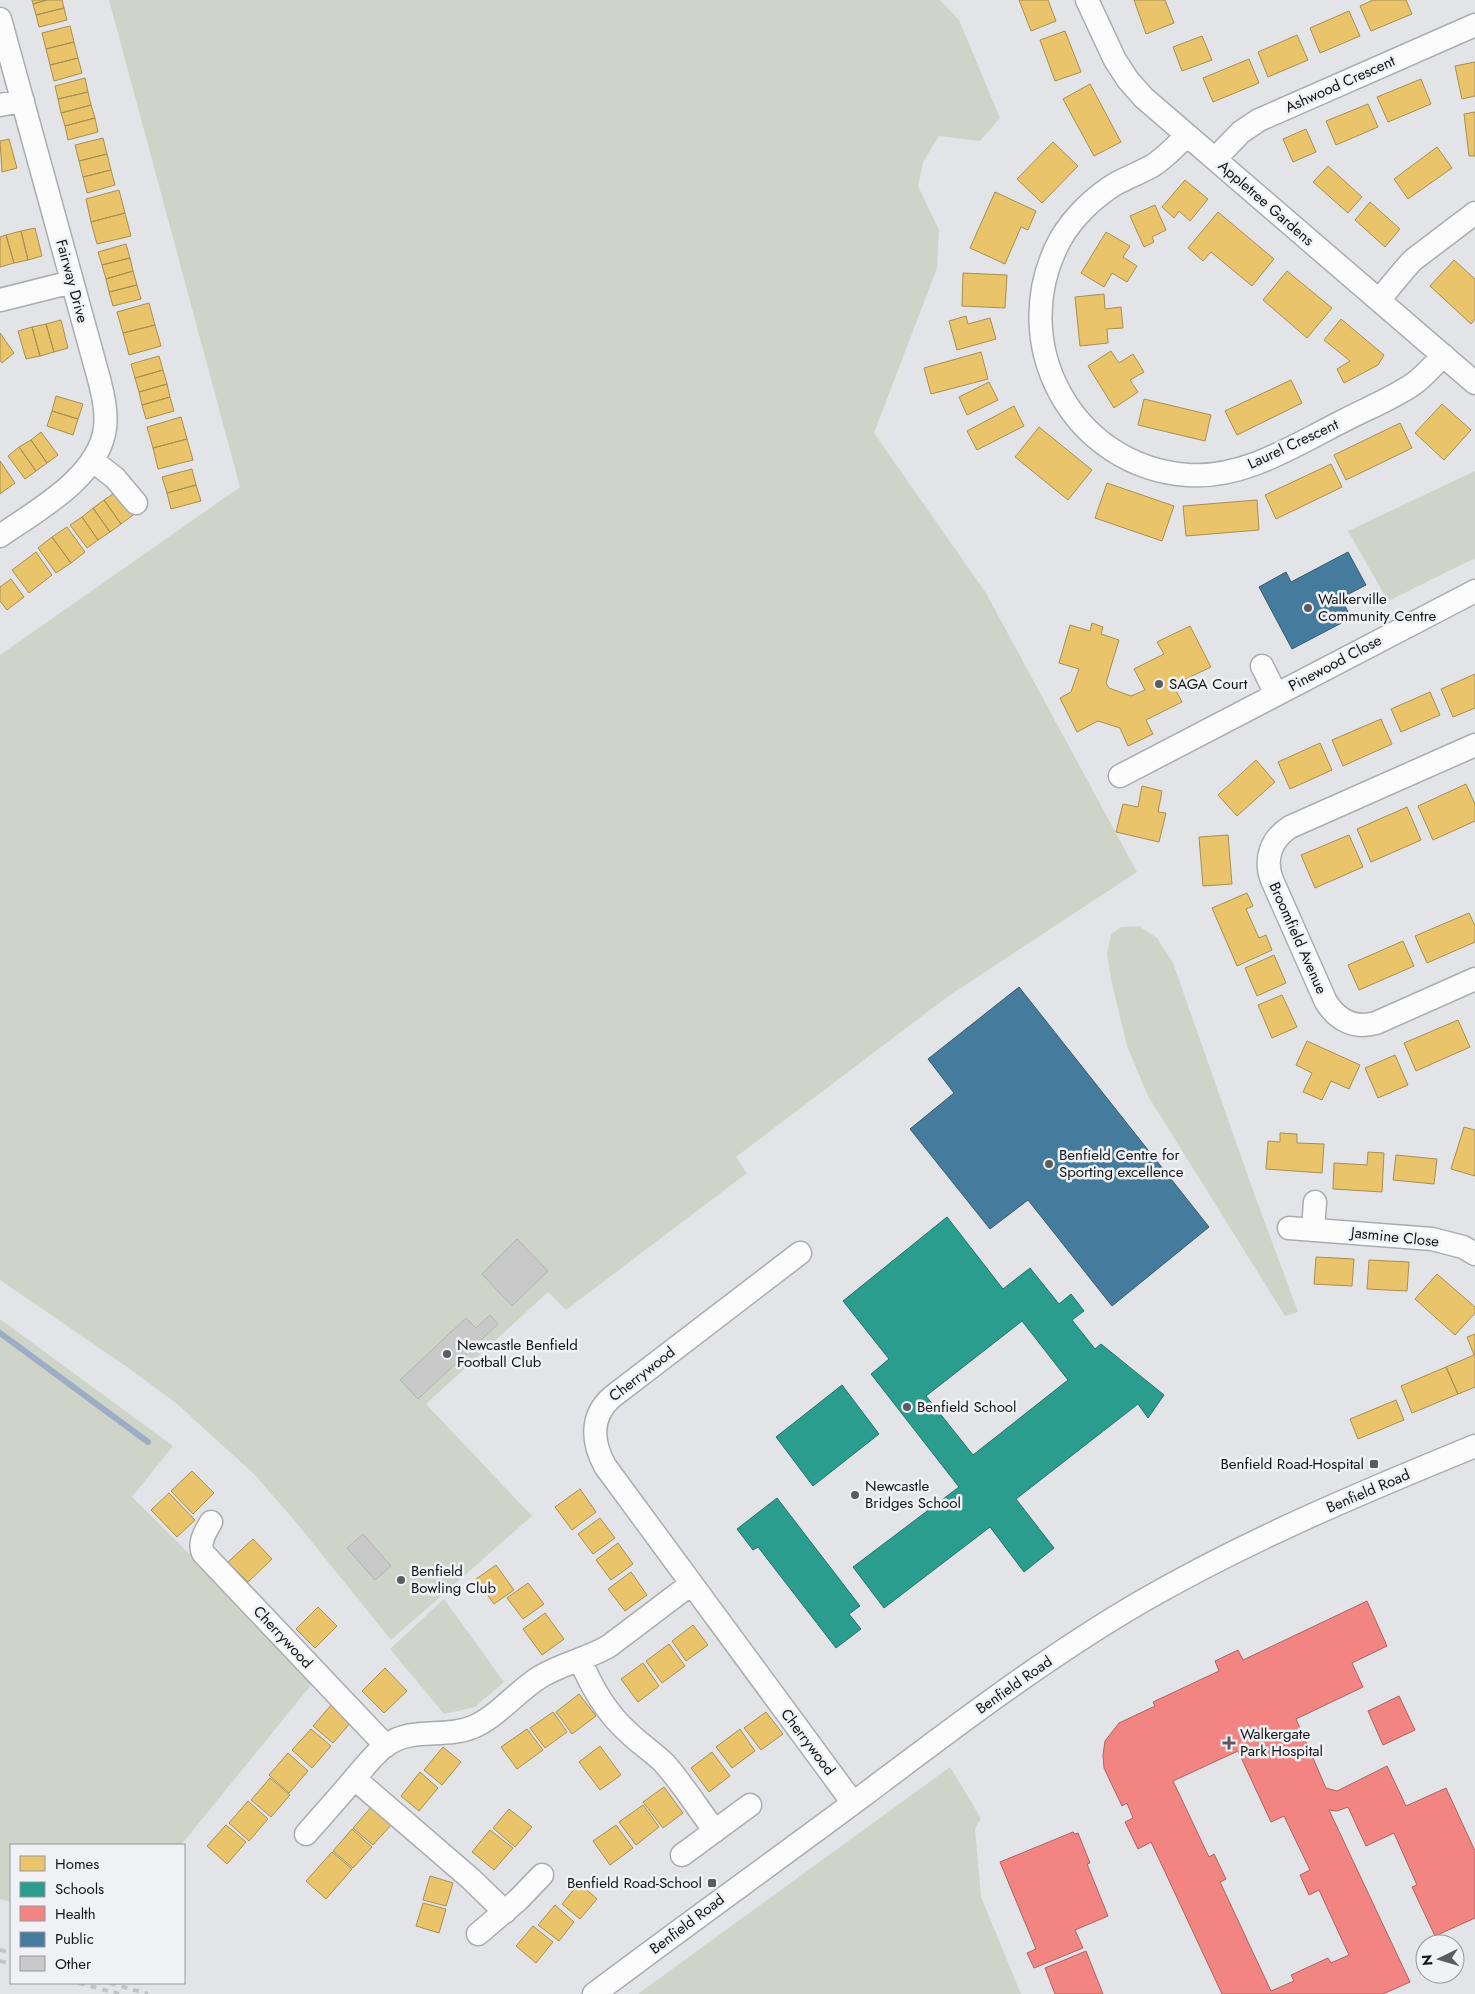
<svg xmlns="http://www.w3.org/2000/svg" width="1475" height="1994" viewBox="0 0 1475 1994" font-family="Jost,sans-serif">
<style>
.green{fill:#ced5c8}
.homes{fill:#e9c46a;stroke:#a88f50}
.schools{fill:#2a9d8f;stroke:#23746a;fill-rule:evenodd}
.health{fill:#f28482;stroke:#af6261;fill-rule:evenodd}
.public{fill:#457b9d;stroke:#365c74}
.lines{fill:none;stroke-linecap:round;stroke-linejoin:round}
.stream{stroke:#9eadc6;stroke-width:6}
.building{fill:#c9c9c9;stroke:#b3b2b3}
.minor-casing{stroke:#abacae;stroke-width:25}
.minor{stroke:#fbfbfb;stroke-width:22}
.rail{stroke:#c3c3c4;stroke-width:4;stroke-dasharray:6 6;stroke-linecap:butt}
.poi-dot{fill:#5b5c5e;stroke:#eff1f5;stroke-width:2}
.labels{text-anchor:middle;stroke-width:5;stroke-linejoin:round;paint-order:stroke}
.street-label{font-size:15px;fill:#121314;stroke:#eff1f5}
.poi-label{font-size:15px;fill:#121314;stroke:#eff1f5;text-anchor:start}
</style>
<rect width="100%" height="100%" fill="#e3e4e7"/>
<path class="green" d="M109 0H940L959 20 1000 118 980 141 939 136 923 162 918 186 939 230 937 268 874 433 986 593 1137 872 947 997 736 1157 747 1173 566 1310 548 1292 426 1404 532 1516 391 1640 295 1521 255 1475 176 1403 127 1367 0 1280V655L240 487Z
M1475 471V560L1473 559 1388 601 1348 531Z
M1139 926 1157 938 1173 963 1255 1196 1298 1312 1285 1316 1148 1096 1127 1046 1112 984 1107 954 1111 934 1121 927Z
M0 1319 173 1446 132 1497 316 1679 181 1845H11V1902L0 1899Z
M444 1599 504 1682 475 1707 444 1714 390 1649Z
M950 1767 981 1818 975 1829 981 1897 1021 1994H638Z"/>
<path class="homes" d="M32 0H47L33 4Z
M47 0H62L64 8 36 15 33 4Z
M1019 0H1048L1056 21 1031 31Z
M1134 0H1165L1174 23 1146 34Z
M1373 0H1406L1412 14 1371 31 1360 6Z
M64 8 67 20 39 27 36 15Z
M1349 11 1360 36 1320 53 1310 28Z
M70 26 74 42 46 49 42 33Z
M1065 31 1081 72 1055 81 1040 40Z
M1297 35 1308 60 1268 77 1258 52Z
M1202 36 1212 60 1182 71 1173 47Z
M74 42 78 58 50 65 46 49Z
M78 58 82 73 54 81 50 65Z
M1249 59 1259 83 1213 102 1203 78Z
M1475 62V96L1462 99 1455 66Z
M85 78 88 92 58 99 55 86Z
M1421 79 1431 104 1388 122 1377 97Z
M1090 84 1121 142 1094 156 1063 99Z
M88 92 91 105 61 113 58 99Z
M1368 104 1378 127 1336 145 1326 121Z
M91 105 95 118 65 126 61 113Z
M1475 112V156H1469L1464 114Z
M95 118 98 132 68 140 65 126Z
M1306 129 1316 152 1293 162 1283 139Z
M103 138 107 154 79 161 75 145Z
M9 139 17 168 2 172 0 141Z
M1053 142 1078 166 1042 203 1017 179Z
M1437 147 1452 168 1408 199 1394 179Z
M107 154 111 170 83 177 79 161Z
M1328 166 1362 197 1348 213 1313 182Z
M111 170 115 185 87 193 83 177Z
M1185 180 1208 199 1190 221 1179 211 1174 218 1162 207Z
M119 190 125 213 91 222 86 199Z
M995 192 1036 211 1028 230 1021 227 1005 264 970 248Z
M1370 202 1400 229 1385 247 1355 220Z
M1155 205 1166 230 1152 237 1154 242 1144 247 1130 216Z
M1218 212 1274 259 1252 286 1211 252 1203 261 1188 248Z
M125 213 131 236 97 244 91 222Z
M35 228 42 256 28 260 21 231Z
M21 231 28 260 14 263 6 235Z
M1106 232 1130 246 1123 257 1137 266 1127 282 1112 273 1104 287 1081 273Z
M6 235 14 263 0 267V237Z
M126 244 130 258 102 265 98 252Z
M130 258 133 271 106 279 102 265Z
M1454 260 1475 279V319L1471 324 1430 286Z
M133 271 137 285 109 292 106 279Z
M1287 271 1332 308 1307 338 1263 300Z
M963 273 1007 275 1005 308 962 306Z
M137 285 141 299 113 306 109 292Z
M1104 294 1105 309 1121 307 1123 328 1107 329 1108 343 1080 346 1075 297Z
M149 303 155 325 123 333 117 312Z
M966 316 968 324 990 318 996 339 957 350 949 321Z
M1341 319 1384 355 1378 365 1344 383 1337 369 1350 361 1324 340Z
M61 320 68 348 54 352 46 324Z
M46 324 54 352 40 356 32 327Z
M155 325 161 346 129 355 123 333Z
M32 327 40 356 26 359 18 331Z
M0 333 14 353 2 363 0 360Z
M1111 351 1119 363 1133 354 1144 372 1130 380 1138 392 1114 408 1088 366Z
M981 352 988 379 931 394 924 368Z
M159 356 163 370 135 378 131 364Z
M163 370 167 384 139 392 135 378Z
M1291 380 1302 403 1237 435 1225 411Z
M989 382 998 400 967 415 959 397Z
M167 384 170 397 142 405 139 392Z
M56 396 83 404 78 419 52 411Z
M170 397 174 411 146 419 142 405Z
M1144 399 1211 415 1205 441 1138 425Z
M1442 404 1471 430 1444 460 1415 433Z
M1014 406 1024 426 977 450 967 431Z
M52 411 78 419 73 435 47 426Z
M181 417 187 439 153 448 147 427Z
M1400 423 1412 448 1346 480 1334 455Z
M1039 427 1092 470 1068 500 1015 457Z
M41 432 58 455 47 463 31 440Z
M187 439 193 460 158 469 153 448Z
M31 440 47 463 36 471 19 447Z
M19 447 36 471 25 479 8 456Z
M0 461 15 483 0 494Z
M1331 464 1342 487 1276 519 1265 495Z
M192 469 196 485 167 493 162 477Z
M1107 483 1174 506 1162 541 1095 518Z
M196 485 201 501 171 509 167 493Z
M116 492 133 515 121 524 104 500Z
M104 500 121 524 110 532 93 508Z
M1257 500 1259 530 1186 536 1183 506Z
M93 508 110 532 98 540 82 517Z
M82 517 98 540 87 548 70 525Z
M67 527 85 552 71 563 52 537Z
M52 537 71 563 56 573 38 548Z
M36 552 52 575 29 593 12 570Z
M11 579 24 597 7 610 0 601V587Z
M1092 623 1103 627 1101 634 1119 640 1106 683 1109 688 1131 696 1145 690 1134 669 1164 654 1157 642 1190 626 1211 667 1173 685 1182 702 1146 720 1153 734 1128 746 1120 728 1098 721 1077 732 1060 698 1071 692 1079 669 1059 663 1070 625 1090 631Z
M1475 674V708L1453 717 1441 689Z
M1430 692 1440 715 1401 732 1391 709Z
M1381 719 1392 744 1343 766 1332 740Z
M1320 743 1332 770 1290 789 1278 762Z
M1256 760 1275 782 1237 816 1218 795Z
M1466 784 1475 804V821L1433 840 1418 806Z
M1142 786 1162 791 1158 812 1166 813 1159 842 1116 832 1123 804 1138 807Z
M1407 807 1421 840 1371 862 1357 829Z
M1228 835 1232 884 1203 886 1199 837Z
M1349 835 1363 867 1315 888 1301 855Z
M1247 893 1253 906 1246 909 1259 938 1266 935 1272 950 1237 966 1212 908Z
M1469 913 1475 926V942L1427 963 1415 936Z
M1403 941 1414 966 1359 990 1348 965Z
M1274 955 1286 983 1257 996 1245 968Z
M1282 995 1297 1027 1272 1038 1258 1005Z
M1458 1020 1470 1047 1416 1071 1404 1043Z
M1307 1041 1360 1065 1349 1089 1331 1081 1322 1100 1303 1092 1312 1073 1296 1065Z
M1395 1055 1408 1085 1378 1098 1365 1068Z
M1464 1127 1475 1130V1176L1451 1169Z
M1280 1133 1297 1134V1143L1324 1144 1322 1173 1266 1169 1268 1141 1280 1142Z
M1368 1152 1384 1153 1382 1192 1333 1189 1334 1163 1367 1165Z
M1396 1155 1437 1159 1434 1184 1393 1180Z
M1316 1257 1354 1259 1352 1286 1314 1284Z
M1369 1260 1409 1262 1407 1291 1367 1289Z
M1437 1274 1475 1307V1313L1455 1335 1415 1299Z
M1475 1334V1387L1458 1394 1446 1367 1474 1355 1467 1337Z
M1446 1367 1458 1394 1412 1413 1401 1386Z
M1396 1400 1404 1420 1358 1439 1350 1419Z
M192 1471 214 1493 193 1514 171 1491Z
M580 1489 596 1512 572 1530 555 1507Z
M169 1493 195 1520 177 1537 151 1510Z
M600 1518 615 1538 593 1554 578 1534Z
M253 1539 272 1559 248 1582 228 1562Z
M618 1543 633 1564 611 1580 596 1560Z
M496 1565 514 1590 494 1604 476 1579Z
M631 1572 647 1595 625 1611 608 1589Z
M528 1583 544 1604 523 1619 507 1598Z
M318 1607 337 1626 315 1648 296 1629Z
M545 1613 564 1639 542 1655 523 1629Z
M693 1625 708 1645 686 1661 672 1641Z
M669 1644 685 1666 662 1683 646 1661Z
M643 1663 659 1686 638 1702 621 1679Z
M385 1668 407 1691 384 1713 362 1691Z
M579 1694 596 1716 572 1734 556 1712Z
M332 1704 352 1721 333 1743 313 1726Z
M553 1712 567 1732 545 1748 530 1728Z
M766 1712 783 1734 761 1750 744 1728Z
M311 1729 331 1746 312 1768 292 1750Z
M527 1729 543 1750 517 1769 501 1747Z
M740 1729 755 1751 732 1768 716 1747Z
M600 1746 621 1775 600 1790 579 1762Z
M443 1747 461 1762 442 1785 424 1770Z
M712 1752 730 1776 709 1792 691 1768Z
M288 1753 308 1771 289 1793 269 1775Z
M420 1772 438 1788 419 1811 401 1796Z
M270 1778 290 1795 271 1817 251 1800Z
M664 1787 683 1813 663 1828 643 1802Z
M248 1801 268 1819 249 1841 229 1823Z
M643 1805 659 1827 636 1845 619 1822Z
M372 1806 392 1824 373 1845 353 1828Z
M509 1809 532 1827 515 1847 493 1828Z
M226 1825 246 1842 227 1864 207 1846Z
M616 1825 633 1848 610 1865 593 1841Z
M352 1829 372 1847 353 1868 333 1851Z
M490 1830 513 1848 494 1870 472 1852Z
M332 1852 352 1869 326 1899 306 1881Z
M430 1876 453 1883 446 1906 423 1900Z
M579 1883 597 1899 580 1919 562 1904Z
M423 1903 446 1909 439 1933 416 1926Z
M555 1905 574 1922 559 1941 538 1925Z
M533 1926 553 1942 536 1963 516 1946Z"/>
<path class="schools" d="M947 1217 1003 1289 1030 1268 1059 1304 1071 1294 1084 1311 1072 1320 1095 1349 1101 1344 1164 1395 1148 1418 1138 1404 1016 1499 1054 1548 1024 1572 990 1527 884 1608 853 1567 959 1487 871 1374 889 1359 843 1301ZM1022 1321 1068 1380 973 1455 926 1396Z
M842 1385 879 1434 813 1486 776 1437Z
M777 1498 860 1606 849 1614 861 1629 836 1648 758 1547 753 1550 737 1529Z"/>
<path class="health" d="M1367 1601 1387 1646 1352 1663 1363 1687 1296 1719 1326 1788 1337 1791 1387 1766 1406 1806 1446 1788 1475 1851V1918L1435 1936 1412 1887 1417 1885 1394 1833 1366 1846 1348 1807 1337 1811 1329 1810 1410 1982 1383 1994H1222L1151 1842 1138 1849 1125 1822 1133 1818 1127 1803 1122 1806 1104 1768 1103 1755 1105 1741 1119 1723 1155 1706 1153 1702 1219 1671 1215 1661 1238 1650 1243 1660ZM1238 1751 1271 1822 1284 1816 1310 1870 1300 1875 1309 1895 1319 1890 1349 1955 1331 1963 1328 1958 1291 1975 1294 1981 1271 1991 1220 1882 1226 1879 1214 1854 1209 1857 1173 1781Z
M1399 1696 1415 1730 1383 1745 1368 1711Z
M1073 1832 1075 1834 1078 1833 1090 1863 1087 1864 1108 1916 1075 1930 1083 1948 1034 1968 1027 1953 1036 1949 1000 1862Z
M1086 1951 1103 1994H1055L1045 1968Z"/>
<path class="public" d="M1348 552 1366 585 1341 598 1351 618 1292 649 1259 587 1286 572 1291 582Z
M1019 987 1209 1227 1112 1306 1028 1200 990 1229 910 1129 954 1093 928 1059Z"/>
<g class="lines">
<path class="stream" d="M0 1333 148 1442"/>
</g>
<path class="building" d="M517 1239 548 1271 512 1306 482 1274Z
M490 1315 498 1324 418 1399 400 1380 466 1318 476 1328Z
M363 1534 391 1566 375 1580 347 1548Z"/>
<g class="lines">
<defs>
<path id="minor" d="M1087 0 1115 60 1128 80 1144 98 1475 383
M0 19 99 379C103 395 107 411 105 428 99 477 36 511 0 536
M0 105 23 101
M1187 135C1176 146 1165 158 1152 166 1141 172 1129 177 1117 183 1095 196 1073 217 1060 240 1005 342 1072 467 1188 475 1244 479 1295 445 1343 421 1366 409 1391 399 1412 385 1424 377 1433 366 1443 355
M1215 159 1241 132 1259 120 1475 25
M0 300 72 282
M1379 300 1404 270 1413 260 1475 213
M92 460 115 478 136 503
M1262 666 1276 694
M1475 745 1290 827C1271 839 1264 859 1272 880L1326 1002C1338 1021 1355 1029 1376 1023L1475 979
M1120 776 1475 591
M1289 1228 1432 1239 1463 1247 1475 1254
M1313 1230 1315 1202
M800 1253 612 1397C590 1416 592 1442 605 1466L853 1803
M211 1522C206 1531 198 1542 203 1553L386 1746
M580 1660C592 1687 606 1713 629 1733 640 1744 653 1752 664 1763 683 1784 698 1809 715 1831
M355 1779 471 1879 505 1912
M306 1834C322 1816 338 1798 354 1779 364 1768 373 1755 385 1746 412 1726 444 1739 473 1727 496 1718 517 1691 540 1677 561 1664 587 1659 609 1646L691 1584
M682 1855 750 1805
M478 1934 518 1900 542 1875
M594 1994C683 1927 774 1862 864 1795 953 1728 1042 1660 1139 1603 1246 1541 1360 1493 1475 1446"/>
</defs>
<use href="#minor" class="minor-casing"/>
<use href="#minor" class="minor"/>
<path class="rail" d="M0 1950 11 1953
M0 1961 11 1964
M79 1983 119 1994
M110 1983 148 1994"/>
</g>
<g class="poi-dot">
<circle cx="1308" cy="608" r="5"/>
<circle cx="1159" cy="684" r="5"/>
<circle cx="1049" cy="1164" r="5"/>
<circle cx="447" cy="1354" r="5"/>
<circle cx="907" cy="1407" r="5"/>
<rect x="1369" y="1459" width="10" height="10" rx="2.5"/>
<circle cx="855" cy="1495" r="5"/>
<circle cx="401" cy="1580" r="5"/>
<path d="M1226.5 1735.5h5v5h5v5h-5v5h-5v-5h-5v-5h5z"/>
<rect x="707" y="1878" width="10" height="10" rx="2.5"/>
</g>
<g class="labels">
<g class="street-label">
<text transform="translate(1340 84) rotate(-24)" y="5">Ashwood Crescent</text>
<text transform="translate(1266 203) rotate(41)" y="5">Appletree Gardens</text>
<text transform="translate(72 281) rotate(75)" y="5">Fairway Drive</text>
<text transform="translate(1293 444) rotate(-25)" y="5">Laurel Crescent</text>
<text transform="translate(1335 663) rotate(-28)" y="5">Pinewood Close</text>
<text transform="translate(1298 938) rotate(66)" y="5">Broomfield Avenue</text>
<text transform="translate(1395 1237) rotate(6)" y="5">Jasmine Close</text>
<text transform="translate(642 1374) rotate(-38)" y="5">Cherrywood</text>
<text transform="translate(1368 1491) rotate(-23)" y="5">Benfield Road</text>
<text transform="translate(283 1637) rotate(47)" y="5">Cherrywood</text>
<text transform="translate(1014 1685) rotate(-35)" y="5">Benfield Road</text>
<text transform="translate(808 1742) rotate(53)" y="5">Cherrywood</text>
<text transform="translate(687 1924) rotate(-37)" y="5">Benfield Road</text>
</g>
<g class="poi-label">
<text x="1318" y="604">Walkerville<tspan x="1318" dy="17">Community Centre</tspan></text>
<text x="1169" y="689">SAGA Court</text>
<text x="1059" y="1160">Benfield Centre for<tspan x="1059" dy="17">Sporting excellence</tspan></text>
<text x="457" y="1350">Newcastle Benfield<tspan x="457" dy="17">Football Club</tspan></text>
<text x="917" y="1412">Benfield School</text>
<text x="1364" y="1469" text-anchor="end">Benfield Road-Hospital</text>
<text x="865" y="1491">Newcastle<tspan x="865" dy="17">Bridges School</tspan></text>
<text x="411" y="1576">Benfield<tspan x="411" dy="17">Bowling Club</tspan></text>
<text x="1240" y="1739">Walkergate<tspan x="1240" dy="17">Park Hospital</tspan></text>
<text x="702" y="1888" text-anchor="end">Benfield Road-School</text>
</g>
</g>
<rect x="10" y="1844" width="175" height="140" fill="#eff1f5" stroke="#97989b"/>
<rect x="20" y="1856" width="25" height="15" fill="#e9c46a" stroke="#97989b"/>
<text x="55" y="1869" font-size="15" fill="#121314">Homes</text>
<rect x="20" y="1882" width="25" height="15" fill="#2a9d8f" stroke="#97989b"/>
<text x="55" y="1894" font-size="15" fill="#121314">Schools</text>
<rect x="20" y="1906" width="25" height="15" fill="#f28482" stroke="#97989b"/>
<text x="55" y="1919" font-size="15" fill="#121314">Health</text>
<rect x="20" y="1932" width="25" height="15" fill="#457b9d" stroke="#97989b"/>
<text x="55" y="1944" font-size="15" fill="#121314">Public</text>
<rect x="20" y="1956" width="25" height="15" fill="#c9c9c9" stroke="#97989b"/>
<text x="55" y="1969" font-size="15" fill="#121314">Other</text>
<g transform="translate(1440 1959) rotate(265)"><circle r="24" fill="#eff1f5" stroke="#97989b"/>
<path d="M0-4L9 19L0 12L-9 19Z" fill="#5b5c5e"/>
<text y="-8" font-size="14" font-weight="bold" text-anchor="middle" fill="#121314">N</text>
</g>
</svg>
